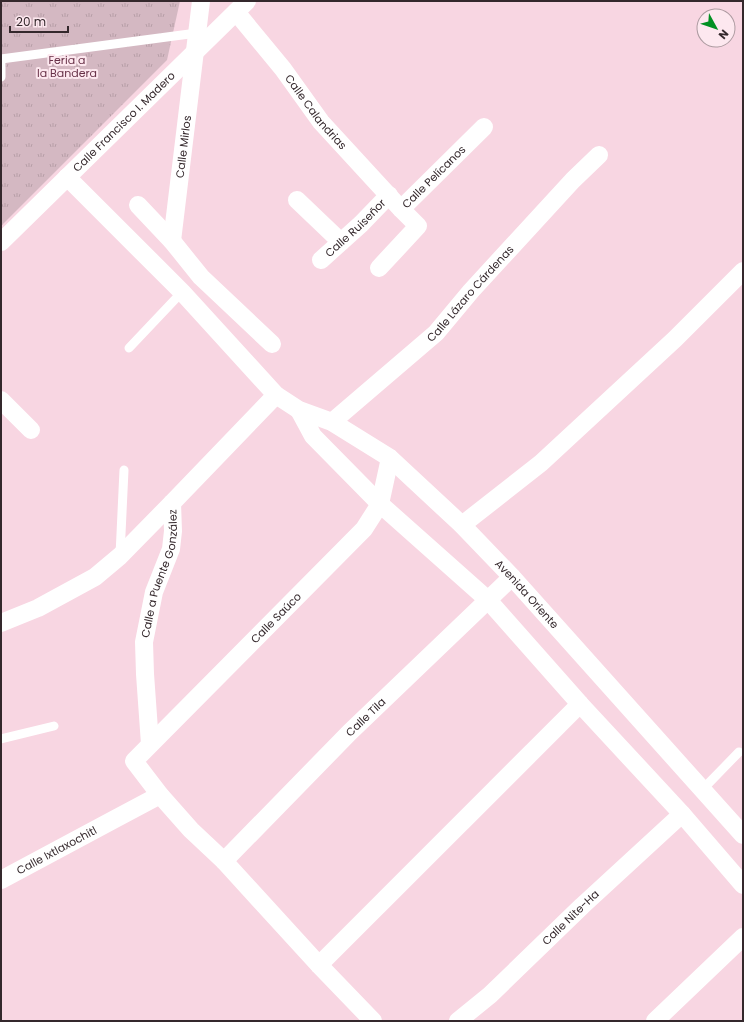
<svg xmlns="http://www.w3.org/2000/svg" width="744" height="1022" viewBox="0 0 744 1022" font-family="Poppins,sans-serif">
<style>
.grass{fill:url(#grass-tufts)}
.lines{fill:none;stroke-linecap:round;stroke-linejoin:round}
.lane{stroke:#fff;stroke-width:9}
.street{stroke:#fff;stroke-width:18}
.labels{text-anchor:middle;stroke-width:4;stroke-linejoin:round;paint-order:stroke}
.park-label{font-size:11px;fill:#683148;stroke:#fde8ef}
.street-label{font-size:11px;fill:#34282c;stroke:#fde8ef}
</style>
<defs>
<pattern id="grass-tufts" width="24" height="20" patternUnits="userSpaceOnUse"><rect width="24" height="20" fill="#d4b8c2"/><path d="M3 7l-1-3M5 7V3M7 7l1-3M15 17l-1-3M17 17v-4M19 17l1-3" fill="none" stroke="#b79ea7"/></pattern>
</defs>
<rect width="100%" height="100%" fill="#f8d6e2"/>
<path class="grass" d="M1 1H180L167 60 1 226Z"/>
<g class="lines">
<path class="lane" d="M1 59 197 33
M1 59V77
M129 348 182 292
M120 555 124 470
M1 739 54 726
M702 790 739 752"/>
<g class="street">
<path id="s1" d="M236 12 283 69 321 122 401 209 418 226 379 268"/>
<path id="s2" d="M67 177 182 292 276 395 299 410 332 422 390 458 462 525 512 577 743 835"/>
<path d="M297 200 341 242"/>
<path d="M138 205 172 241 201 277 272 344"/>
<path id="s3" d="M401 209 484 127"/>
<path id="s4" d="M172 241 201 1"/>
<path id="s5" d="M1 242 247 1"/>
<path id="s6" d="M321 260 361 224 389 195"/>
<path d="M1 400 31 430"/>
<path d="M299 410 313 436 380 504 488 600 580 704 682 814 743 885"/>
<path id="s7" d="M332 422 436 333 471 291 573 180 599 155"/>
<path d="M462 525 541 463 675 339 743 271"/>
<path d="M1 623 38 608 95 577 120 556 172 503 276 395"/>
<path id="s8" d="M150 744 145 674 144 642 154 592 171 549 173 531 172 503"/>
<path id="s9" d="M224 861 350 732 512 577"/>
<path id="s10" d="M1 880 113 820 160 795"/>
<path d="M319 965 580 704"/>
<path id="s11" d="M373 1021 319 965 224 861 191 830 160 795 134 761 364 529 380 504 390 458"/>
<path id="s12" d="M458 1021 490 995 582 906 682 814"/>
<path d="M655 1021 743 937"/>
</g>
</g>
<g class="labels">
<g class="park-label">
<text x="67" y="64">Feria a<tspan x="67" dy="13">la Bandera</tspan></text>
</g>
<g class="street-label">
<text dy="4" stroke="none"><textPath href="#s1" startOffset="128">Calle Calandrias</textPath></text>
<text dy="4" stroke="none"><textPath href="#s5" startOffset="172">Calle Francisco I. Madero</textPath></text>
<text dy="4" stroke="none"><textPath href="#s4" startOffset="95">Calle Mirlos</textPath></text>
<text dy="4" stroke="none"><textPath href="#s3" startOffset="46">Calle Pelícanos</textPath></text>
<text dy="4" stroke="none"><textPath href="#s6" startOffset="47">Calle Ruiseñor</textPath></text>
<text dy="4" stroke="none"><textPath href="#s7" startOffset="189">Calle Lázaro Cárdenas</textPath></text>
<text dy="4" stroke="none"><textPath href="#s8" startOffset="173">Calle a Puente González</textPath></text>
<text dy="4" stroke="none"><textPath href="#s2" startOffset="626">Avenida Oriente</textPath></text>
<text dy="4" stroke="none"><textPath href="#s11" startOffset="555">Calle Saúco</textPath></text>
<text dy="4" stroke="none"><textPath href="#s9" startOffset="202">Calle Tila</textPath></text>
<text dy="4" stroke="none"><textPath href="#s10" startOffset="63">Calle Ixtlaxochitl</textPath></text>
<text dy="4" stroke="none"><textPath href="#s12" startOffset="153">Calle Nite-Ha</textPath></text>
</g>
</g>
<rect width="744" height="1022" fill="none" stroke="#34282c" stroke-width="4"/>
<g transform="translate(716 28) rotate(130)"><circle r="19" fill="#fde8ef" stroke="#ad9ba1"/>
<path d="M0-3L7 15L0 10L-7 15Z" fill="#019022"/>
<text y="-6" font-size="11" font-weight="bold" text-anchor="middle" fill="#34282c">N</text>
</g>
<path d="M10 26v6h58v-6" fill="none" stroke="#34282c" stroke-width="2"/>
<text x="16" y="26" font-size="12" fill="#34282c" stroke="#fde8ef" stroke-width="3" paint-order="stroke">20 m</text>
</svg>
